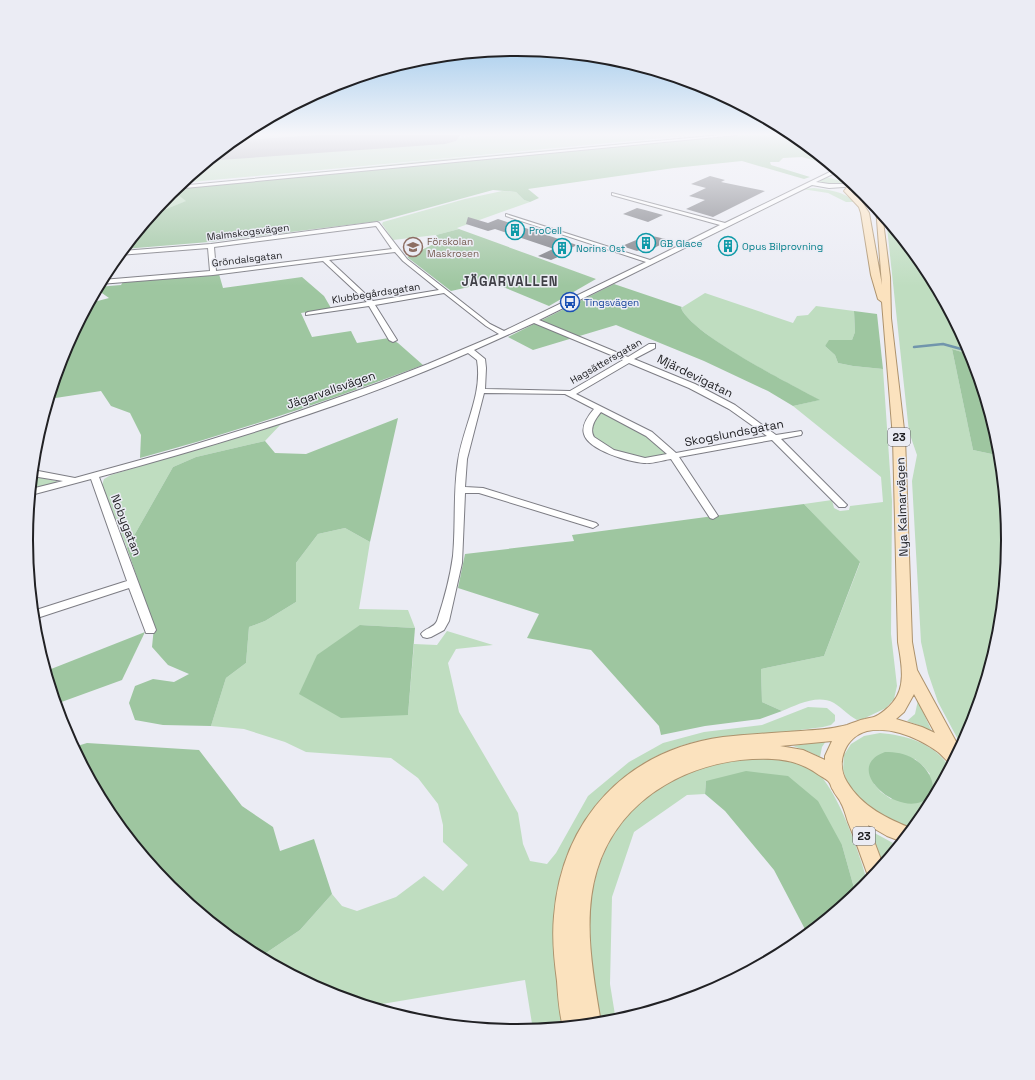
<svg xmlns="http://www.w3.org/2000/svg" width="1035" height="1080" font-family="'Space Grotesk',sans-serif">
<rect width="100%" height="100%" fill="#ebecf4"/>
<g fill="#bfddc0" fill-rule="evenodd">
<polygon points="240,135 394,135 225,147"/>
<polygon points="498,135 694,135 181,183 215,156"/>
<polygon points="717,135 726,135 176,187 178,186 432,160"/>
<polygon points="826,177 841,181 849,179 855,184 831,186 819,183 820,180"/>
<polygon points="182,188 173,191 187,201 166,209 156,209 174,189"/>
<path d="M814,188C830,190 843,191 855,202H846L828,193L802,189Z"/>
<polygon points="502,191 516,192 524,200 530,202 457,228 459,229 436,235 393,240 382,224 383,222 465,199"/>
<polygon points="886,218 926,267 935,284 931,284 935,299 944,300 972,352 972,355 952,349 973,450 1001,456 1009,540 1000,636 971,728 962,747 938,702 928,673 921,642 912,481 917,455 909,432"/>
<path d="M705,293L793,323L797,316L808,315L816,306L854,311L855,332L852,340H830L825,346L835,355L838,363L853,366L883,369L892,501L891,634L897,686L894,699L886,708L863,719L857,720C848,715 842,708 834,703C817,694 797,705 782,711L762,702L761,669L824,656L860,563L804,504L832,500L834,508L840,511L849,510L850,506L883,502L881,477L793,406L819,400C790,384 692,335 681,308Z"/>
<path d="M601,412L645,434L665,451V454C655,462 628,457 616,451C608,448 600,441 593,436C591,425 593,420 601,412Z"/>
<polygon points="282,423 265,441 196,457 173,467 127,548 102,485 104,479 111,475"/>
<polygon points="32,476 56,481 57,481 56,483 31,490"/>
<path d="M345,528L370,542L359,609L408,610L415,628L360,625L408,715L414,644L437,645L447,631L493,645L456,649L448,663L459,712L518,813L523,844L530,861L547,864L556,853L588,796L629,762L663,743L704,732L762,725L808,707L827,708L835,715V721L831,725L823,727C800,730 777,733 754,735C734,737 714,737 694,742C619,761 561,829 555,907C552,947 558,987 563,1027L533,1030L525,980L370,1006L329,994L260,957L300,930L332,894L342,906L357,911L396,897L424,876L443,891L468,865L443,842V825L438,804L418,778L391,758L306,752L285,742L244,729L211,726L226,678L246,663L249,627L265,621L296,602V563L318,534Z"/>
<polygon points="918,700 932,732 921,726 907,721 915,714"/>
<path d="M880,733C906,735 936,744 950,768L926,813L913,829L895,824L875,815L848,786L843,770L844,755L851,744L864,736ZM915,759L923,766L930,774L891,799L881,792L874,784Z"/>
<polygon points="826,741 822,747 820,757 810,752 793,746"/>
<path d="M766,758C777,759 791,759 802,764C809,767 819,773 824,780C842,803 860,855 868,884L856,895L842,845L706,781L705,794L687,795L634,832L612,897L610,984L616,1021L599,1023C594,988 587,951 588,915C589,904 592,891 595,880C612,815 655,780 717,763C733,759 750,759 766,758Z"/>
<polygon points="869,830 893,843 888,851 884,865"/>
</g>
<g fill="#9ec6a0">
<polygon points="742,135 795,135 833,166 830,168 820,165 823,163 802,157 783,158 779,162 770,162 771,165 810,177 804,179 742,161 674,168 528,189 539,198 530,202 524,200 516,192 493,190 380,221 209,242 124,249 156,209 166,209 186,201 173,191 182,188 465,160"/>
<polygon points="459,229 596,279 549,306 491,282 451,291 407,257 440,241 436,235"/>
<path d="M219,274L223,288L302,277L324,296L331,308L301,313L312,337L351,331L357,343L389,338L398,343L423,365C330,400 236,432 140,458L141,435L130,413L111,406L101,391L49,399L64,352L90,303L109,298L99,291L98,287L121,285L123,282Z"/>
<path d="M614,284L682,307L681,308C692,335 791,384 820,400L793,406L768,391L704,361L616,325L533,350L508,337Z"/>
<polygon points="854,311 877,314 883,369 853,366 838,363 835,355 825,346 829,340 852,340 855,332"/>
<polygon points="952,349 972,355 1000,444 1001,456 973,450"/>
<polygon points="398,418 370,542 345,528 318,534 296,563 296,602 265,621 249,627 246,663 226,678 211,726 163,725 135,720 129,703 135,686 153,679 174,682 189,674 168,665 152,647 154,627 127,548 173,467 196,457 265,441 275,453 306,454"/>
<polygon points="804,504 860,562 824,656 761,669 762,702 782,711 760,719 705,726 661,735 659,726 591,650 527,638 539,614 458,588 465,554 574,541 572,535"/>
<polygon points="360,625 415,628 408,715 341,718 299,694 317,655"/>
<polygon points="145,632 122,680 56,704 46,671"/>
<polygon points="87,743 199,750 242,806 273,827 280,851 314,839 332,894 300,930 260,957 244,949 170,887 109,813 74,747"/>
<path d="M885,752C895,752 905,753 914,759C929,767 944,794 921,802C892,813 843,767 885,752Z"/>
<polygon points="746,771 788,776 818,801 842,845 856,895 808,935 774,870 725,811 705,794 706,781"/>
</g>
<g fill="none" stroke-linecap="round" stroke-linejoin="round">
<polyline stroke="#7195ac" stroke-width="2.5" points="914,347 943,344 972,352"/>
<polygon fill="#96969c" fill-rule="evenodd" points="316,135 460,135 456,141 445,144 220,160 212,158 233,141"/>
</g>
<g fill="#7c7d84">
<polygon points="710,176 725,180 721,182 765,191 713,217 686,209 705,200 689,196 706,188 691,184"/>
<polygon points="637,208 645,210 663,215 648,222 623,214"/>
<polygon points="468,217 488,223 498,219 577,245 563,252 495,229 488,231 466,224"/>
<polygon points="648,235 670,240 650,250 645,248 637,251 622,246"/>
<polygon points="553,249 565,254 551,260 538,256"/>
</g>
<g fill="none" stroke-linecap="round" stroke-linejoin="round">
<defs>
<g id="minor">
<polygon points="721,135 737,135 174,189 178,186"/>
<path d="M836,169L839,171L816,182L829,184H854L858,186L829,188L812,185L539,320L628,357L649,344H655V348L634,359L695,384L735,405L776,435L801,431L802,433L801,435L781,439L847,505L845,507H839L772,440L679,457L718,516L713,519L710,518L671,459C663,460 652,464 644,463C629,462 588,450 584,434C581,425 589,415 594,409L565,394L484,393L467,459L465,487L483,488L596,523L598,525L593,528L479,493H465L462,563L449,621L444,630L431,637L427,638L423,637L421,634C425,628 434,628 437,621C444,600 450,578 453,556C456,524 453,492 458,461C463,427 483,395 477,360L468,353C350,405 224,443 99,477L156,630L154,633H146L129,588L34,619L33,611L127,581L91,479L31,495V489L63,481L32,476L33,470L75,478L180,449L280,418L379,383L428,364L499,334L486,326L444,293L375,305L397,340L393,342L389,340L369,306L306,315V313L308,312L367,302L323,261L213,275L100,284L102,280L210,271L208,248L119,255L122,251L211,244L377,222L379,223L407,259L490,324L504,331L646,262L506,216V214L650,260L720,225L612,195V193L725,223ZM376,226L392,249L216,271L214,247ZM395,252L403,261L439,290L373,301L329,260ZM534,323L623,360L570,391L485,389L486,368L485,359L474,350ZM629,363L689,388L729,409L767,436L676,453L652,432L576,394ZM601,412L646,436L667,454L645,458L614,450L594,437C589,429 595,419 601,412Z"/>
</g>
<path id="major" d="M855,184L859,187L851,191L854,195L865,200L862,202L869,213L882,285L876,207L882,213L890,277L891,318L905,438L912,642L917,670L960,749L952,764C947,762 943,756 938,752C927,744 914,737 900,733C890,730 877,729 867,731C845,737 835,763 847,782C862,807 888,819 913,829L903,842L887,836L868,825L883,865L871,880L867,873C861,856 855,839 848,822C846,816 844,808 841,803C839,798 835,795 833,790C831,788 831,784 829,782C827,779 822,777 819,775C804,764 790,760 772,759C696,756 620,795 597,870C582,919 593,974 601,1023L563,1027C559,1012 558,996 557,981C554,959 552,937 554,916C562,818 627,750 723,737C749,734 775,733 801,731C816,730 832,729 847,725C853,723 859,720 865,719C868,718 871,718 874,717C880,715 889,707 893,702C907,686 901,661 898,642L893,438L882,302L878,299L871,275L861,213L859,207L844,191L847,187ZM914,694L935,733L922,727L896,719L904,712ZM832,741L825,756V760L803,750L780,746Z"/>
</defs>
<use href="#minor" stroke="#7d7d84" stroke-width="2"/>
<use href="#major" stroke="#ad926c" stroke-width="2"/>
<use href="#minor" fill="#fff" fill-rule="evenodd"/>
<use href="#major" fill="#fbe2be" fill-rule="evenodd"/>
</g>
<linearGradient id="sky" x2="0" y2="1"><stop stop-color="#86bce7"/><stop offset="0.47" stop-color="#f6f6fa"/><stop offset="1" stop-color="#f6f6fa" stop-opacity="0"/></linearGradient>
<rect width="1035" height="286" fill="url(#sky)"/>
<defs>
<symbol id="building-ring" viewBox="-11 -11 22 22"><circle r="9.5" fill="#ebecf4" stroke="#0f9aa8" stroke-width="1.5"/><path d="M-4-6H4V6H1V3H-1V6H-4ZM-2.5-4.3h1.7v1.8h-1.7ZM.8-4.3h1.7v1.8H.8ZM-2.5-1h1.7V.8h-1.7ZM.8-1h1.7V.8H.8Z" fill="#0f9aa8"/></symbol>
<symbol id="school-ring" viewBox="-11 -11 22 22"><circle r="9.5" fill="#ebecf4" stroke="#8d6e63" stroke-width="1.5"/><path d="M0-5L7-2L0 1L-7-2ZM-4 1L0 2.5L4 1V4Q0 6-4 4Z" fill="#8d6e63"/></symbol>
<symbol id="bus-ring" viewBox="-11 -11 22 22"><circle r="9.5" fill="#ebecf4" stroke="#1a4fb4" stroke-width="1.5"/><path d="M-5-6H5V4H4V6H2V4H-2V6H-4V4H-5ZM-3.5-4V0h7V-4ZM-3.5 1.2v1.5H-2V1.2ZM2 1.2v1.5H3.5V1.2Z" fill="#1a4fb4"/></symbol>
</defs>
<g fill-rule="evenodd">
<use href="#building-ring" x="504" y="219" width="22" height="22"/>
<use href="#building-ring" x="635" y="232" width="22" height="22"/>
<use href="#building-ring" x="717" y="235" width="22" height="22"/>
<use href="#school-ring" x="402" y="236" width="22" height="22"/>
<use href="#building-ring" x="551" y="237" width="22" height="22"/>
<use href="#bus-ring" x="559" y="291" width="22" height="22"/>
</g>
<g text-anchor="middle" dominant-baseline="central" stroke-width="3" stroke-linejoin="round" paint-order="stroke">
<g font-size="10" fill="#0d838f" stroke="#ebecf4" text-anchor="start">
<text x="529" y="230">ProCell</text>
<text x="660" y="243">GB Glace</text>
<text x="742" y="246">Opus Bilprovning</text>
<text x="576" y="248">Norins Ost</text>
</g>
<g font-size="10" fill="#212124" stroke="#ebecf4">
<text transform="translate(248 232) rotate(-7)">Malmskogsvägen</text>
<text transform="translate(247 259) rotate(-7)">Gröndalsgatan</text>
<text transform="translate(376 293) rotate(-9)">Klubbegårdsgatan</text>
<text transform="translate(606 361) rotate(-30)">Hagsättersgatan</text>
</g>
<g font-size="10" fill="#785e54" stroke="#ebecf4" text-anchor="start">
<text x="427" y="241">Förskolan<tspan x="427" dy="12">Maskrosen</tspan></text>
</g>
<g font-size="10" fill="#164399" stroke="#ebecf4" text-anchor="start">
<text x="584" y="302">Tingsvägen</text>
</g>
<g fill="#ebecf4" stroke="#5e5e62" stroke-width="1">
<rect x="888" y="428" width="22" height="18" rx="3"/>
<rect x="853" y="827" width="22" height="18" rx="3"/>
</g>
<g font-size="11" font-weight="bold" fill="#212124">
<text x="899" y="437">23</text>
<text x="864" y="836">23</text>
</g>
<g font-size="12" fill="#212124" stroke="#ebecf4">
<text transform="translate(695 376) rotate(26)">Mjärdevigatan</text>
<text transform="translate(331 390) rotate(-19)">Jägarvallsvägen</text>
<text transform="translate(734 433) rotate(-11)">Skogslundsgatan</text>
<text transform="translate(902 507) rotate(-92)">Nya Kalmarvägen</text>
<text transform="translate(126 525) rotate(69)">Nobygatan</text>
</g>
<g font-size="13" font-weight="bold" letter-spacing="1" fill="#3f3f46" stroke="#ebecf4">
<text x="510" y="281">JÄGARVALLEN</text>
</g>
</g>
<path d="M0 0H1035V1080H0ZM33 540a484 484 0 1 1 968 0a484 484 0 1 1-968 0Z" fill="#ebecf4" fill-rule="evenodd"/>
<path fill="none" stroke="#212124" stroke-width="2" d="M33 540a484 484 0 1 1 968 0a484 484 0 1 1-968 0Z"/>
</svg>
